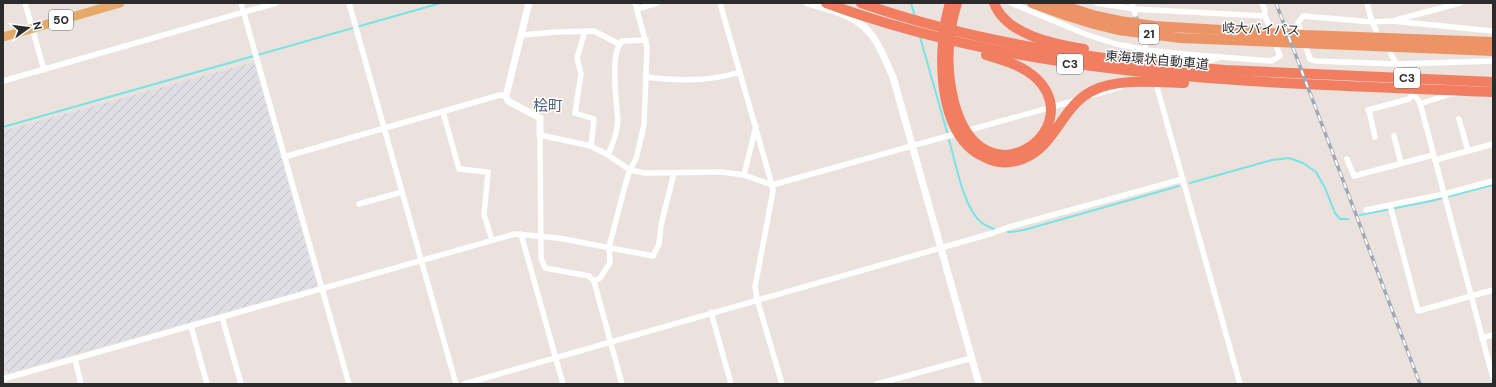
<svg xmlns="http://www.w3.org/2000/svg" width="1496" height="387" font-family="'DM Sans','Noto Sans JP',sans-serif">
<defs>
<pattern id="industrial-furrows" width="10" height="10" patternUnits="userSpaceOnUse"><rect width="10" height="10" fill="#dedee4"/><path d="M-1 1l2-2M0 10L10 0M9 11l2-2" fill="none" stroke="#bfbfc4"/></pattern>
</defs>
<rect width="100%" height="100%" fill="#ebe2de"/>
<polygon fill="url(#industrial-furrows)" points="254,62 317,284 315,287 9,373 3,369 3,131"/>
<g fill="none" stroke-linecap="round" stroke-linejoin="round">
<g stroke="#79e3e5" stroke-width="2">
<polyline points="911,3 915,17"/>
<polyline points="920,37 947,132"/>
<polyline points="3,127 441,3"/>
<path d="M949,140C956,163 963,208 982,223C986,226 990,227 994,229"/>
<polyline points="1190,183 1272,160 1289,158 1303,163 1316,172 1325,188 1335,213 1340,219 1348,219"/>
<polyline points="1360,215 1431,201 1493,185"/>
<polyline points="1008,232 1011,232 1024,230 1179,186"/>
</g>
<polyline stroke="#c5bdba" stroke-width="5.5" stroke-dasharray="5.5 3" stroke-linecap="butt" points="1135,14 1144,44"/>
<g stroke="#fff" stroke-width="5.5">
<polyline points="25,3 44,70"/>
<polyline points="241,3 349,384"/>
<polyline points="349,3 456,384"/>
<polyline points="720,3 772,185 773,191 755,287 757,299 782,384"/>
<polyline points="1011,3 1085,34 1116,44 1146,50 1194,55 1246,59 1271,61 1280,56 1266,18 1264,16 1134,9 1097,3"/>
<polyline points="1132,3 1135,14"/>
<polyline points="1262,3 1265,11 1264,16"/>
<polyline points="1367,3 1372,22 1376,30"/>
<polyline points="637,9 657,3"/>
<polyline points="1396,20 1460,3"/>
<polyline points="585,31 577,58 581,74 575,113 594,119 591,146"/>
<polyline points="1493,31 1392,21 1372,22 1303,16 1298,23 1310,59 1315,61 1397,64 1493,61"/>
<polyline points="522,35 557,32 594,31 619,44"/>
<polyline points="1144,44 1150,64"/>
<polyline points="1391,54 1404,78"/>
<polyline points="1197,65 1218,58"/>
<path d="M646,77C677,81 710,82 740,72"/>
<polyline points="1155,80 1240,384"/>
<polyline points="3,81 276,3"/>
<polyline points="1409,87 1420,103 1493,378"/>
<polyline points="1093,95 1121,87"/>
<polyline points="1420,104 1450,94 1454,94"/>
<polyline points="1368,110 1409,99 1413,94"/>
<polyline points="1369,110 1375,137"/>
<polyline points="443,112 459,169 488,172 484,215 492,240"/>
<polyline points="1459,119 1468,151"/>
<polyline points="1394,136 1401,163"/>
<path d="M608,155C614,141 620,126 617,111C616,94 610,53 622,41L646,40"/>
<polyline points="284,157 500,95 506,96"/>
<polyline points="1347,159 1354,176 1433,155"/>
<polyline points="1435,160 1493,144"/>
<polyline points="744,175 756,126"/>
<polyline points="359,204 402,192"/>
<polyline points="1390,205 1418,311 1493,290"/>
<polyline points="1366,210 1444,194 1493,181"/>
<polyline points="521,234 563,384"/>
<polyline points="594,281 600,278 610,263 609,247 626,182 630,170 636,159 644,125 647,47 635,3"/>
<polyline points="711,312 731,384"/>
<polyline points="222,317 241,384"/>
<polyline points="191,326 207,384"/>
<polyline points="1482,338 1493,335"/>
<polyline points="75,359 81,384"/>
<polyline points="3,379 515,234 558,238 653,256 659,244 661,225 674,173"/>
<polyline points="464,384 993,233 1009,227 1183,179"/>
<polyline points="622,384 594,281 589,276 545,268 541,258 540,135 591,146 608,155 630,170 645,173 722,172 744,175 772,185 1077,100"/>
<polyline points="877,384 972,358"/>
</g>
<g stroke="#fff" stroke-width="7">
<polyline points="529,3 506,96 508,101 540,118 540,135"/>
<path d="M807,3C824,8 844,12 859,23C877,35 884,58 893,77L979,384"/>
</g>
<polyline stroke="#e6aa68" stroke-width="9" points="3,37 120,3"/>
<g stroke="#ec9465" stroke-width="10">
<polyline points="1032,3 1068,16 1094,24 1118,30 1180,38 1493,51"/>
<polyline points="1055,3 1096,16 1120,21 1154,26 1305,35 1493,42"/>
</g>
<g stroke="#f27e62" stroke-width="10">
<path d="M826,3C1041,82 1267,82 1493,92"/>
<path d="M861,3C978,44 1102,61 1225,70L1493,82"/>
<path d="M950,3C937,45 935,136 984,157C993,162 1005,164 1016,161C1054,153 1059,108 1092,91C1117,78 1156,82 1184,83"/>
<path d="M957,3C947,35 946,70 954,102C982,208 1090,130 1036,78C1022,65 1003,60 986,55"/>
<path d="M994,3C1006,35 1054,44 1084,49"/>
</g>
<defs>
<polyline id="rail" points="1276,3 1420,384"/>
</defs>
<use href="#rail" stroke="#a1a8b3" stroke-width="3.5"/>
<use href="#rail" stroke="#fff" stroke-width="2" stroke-dasharray="6" stroke-linecap="butt"/>
</g>
<g text-anchor="middle" dominant-baseline="central" stroke-width="3" stroke-linejoin="round" paint-order="stroke">
<g fill="#fff" stroke="#6b6b6b" stroke-width="1">
<rect x="49" y="10" width="24" height="20" rx="3"/>
<rect x="1139" y="24" width="20" height="20" rx="3"/>
<rect x="1057" y="54" width="26" height="20" rx="3"/>
<rect x="1394" y="68" width="26" height="20" rx="3"/>
</g>
<g font-size="12" font-weight="bold" fill="#2b2b2b">
<text x="61" y="20">50</text>
<text x="1149" y="34">21</text>
<text x="1070" y="64">C3</text>
<text x="1407" y="78">C3</text>
</g>
<g font-size="13" fill="#2b2b2b" stroke="#fff">
<text transform="translate(1261 29) rotate(2)">岐大バイパス</text>
<text transform="translate(1157 60) rotate(5)">東海環状自動車道</text>
</g>
<g font-size="15" fill="#4e6078" stroke="#fff">
<text x="548" y="106">桧町</text>
</g>
</g>
<rect width="1496" height="387" fill="none" stroke="#2b2b2b" stroke-width="8"/>
<g transform="translate(28 28) rotate(76)" stroke="#ffffff" stroke-width="3" paint-order="stroke">
<path d="M0-3L7 15L0 10L-7 15Z" fill="#2b2b2b"/>
<text y="-6" font-size="11" font-weight="bold" text-anchor="middle" fill="#2b2b2b">N</text>
</g>
</svg>
